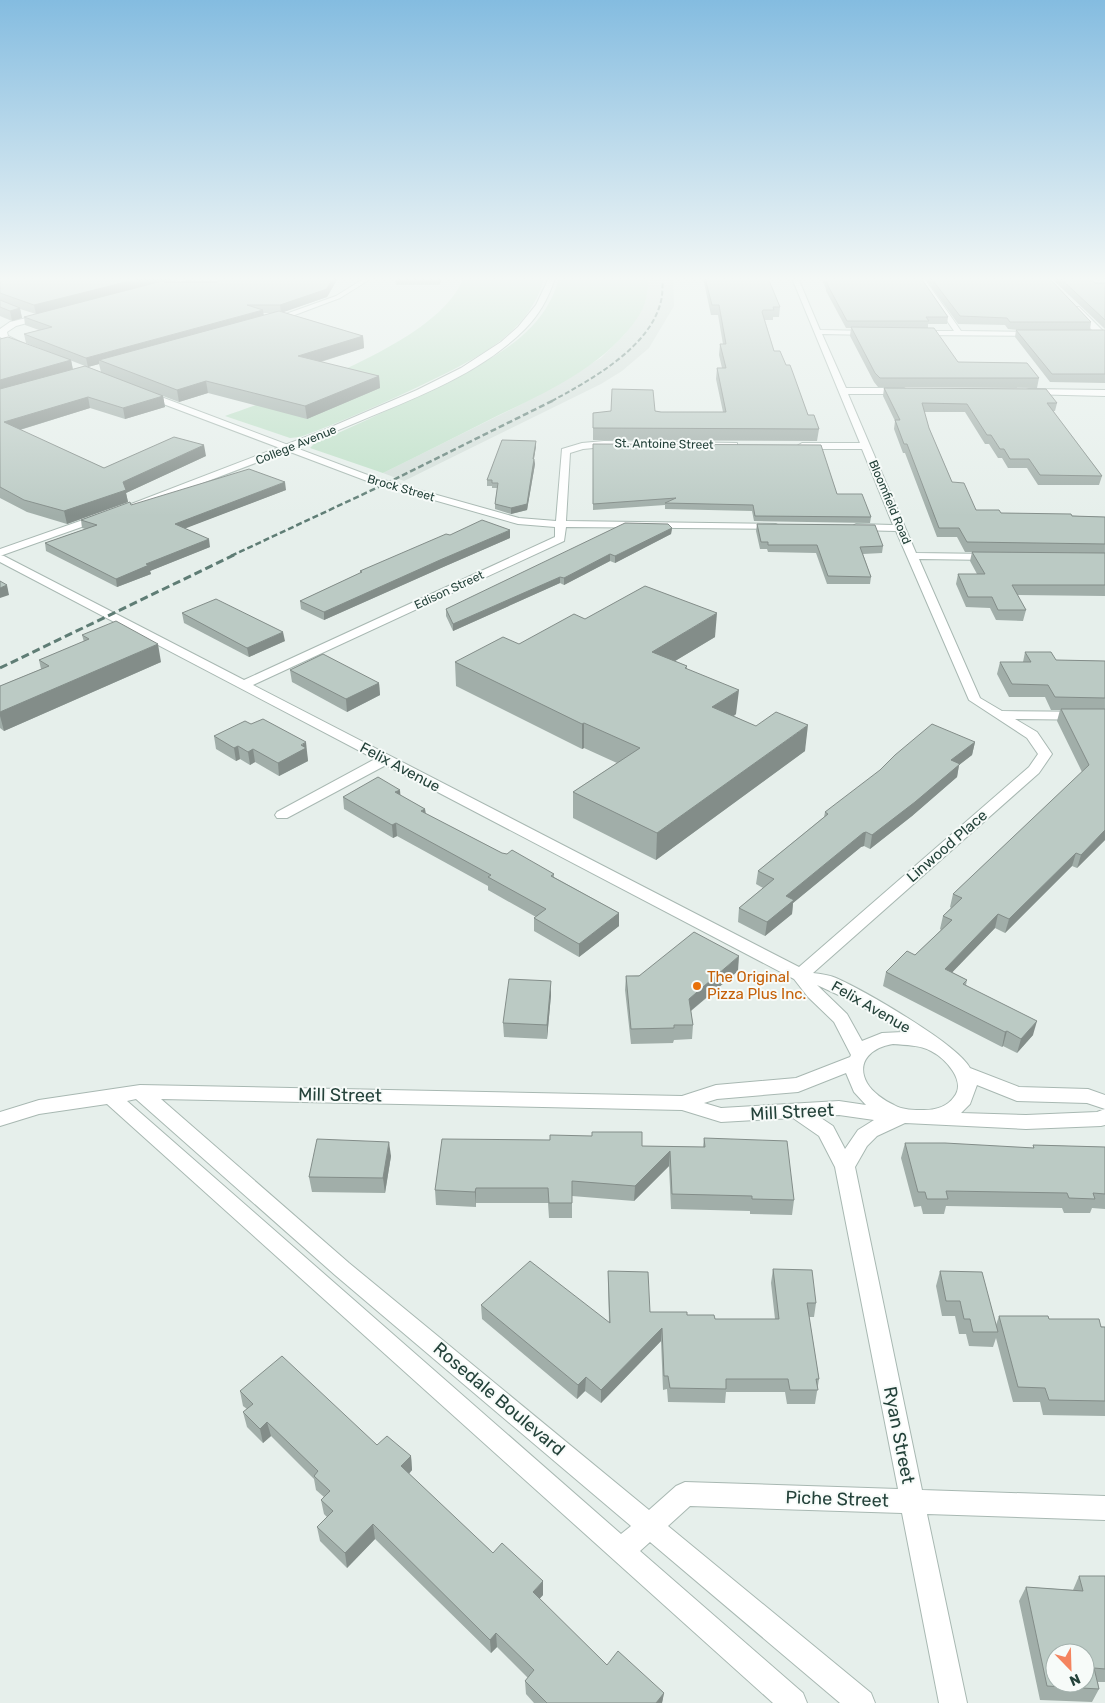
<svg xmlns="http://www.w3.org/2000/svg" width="1105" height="1703" font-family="Rubik,sans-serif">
<rect width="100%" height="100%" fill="#e6efeb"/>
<polygon fill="#d4dfda" points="649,278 673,278 674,306 649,348 622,371 601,384 404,481 383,473 522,404 601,358 625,334 647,295"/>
<g fill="#bfe0c8">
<path d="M463,278H544C541,291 534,305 526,315C502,347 461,366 426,383C384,403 343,421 300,437L290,438L225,416C285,395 442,341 463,278Z"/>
<path d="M559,278H649C648,291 646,306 638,317C604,368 542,394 489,420C454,438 419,455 383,473L310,448L314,444C352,427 390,409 428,391C479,365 543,340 559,278Z"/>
</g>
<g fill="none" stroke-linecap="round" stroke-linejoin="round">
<defs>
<g id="minor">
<polygon points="186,278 195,278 158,289 155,287"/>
<polygon points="365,278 372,278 340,298 276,322 269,320 336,296"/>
<path d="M792,278H798L820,330L871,331L875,333L871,335L822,334L846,388H904L908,391L904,394H848L916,553L991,554L996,557L991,560L919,559L980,698L1002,711L1105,712V720L1015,719L1037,732L1052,754L1039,773L813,973C821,974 829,975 836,978C863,990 958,1044 970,1068L1019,1087L1088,1089L1105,1095V1125L1101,1126L1026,1129L905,1123L877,1136L867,1146L855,1167L922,1490L1105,1496V1520L927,1514L967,1703H939L902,1513L690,1506L668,1526L871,1693L875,1703H840L650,1542L640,1551L803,1693L807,1703H773L107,1104L39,1114L0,1126V1112L39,1100L140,1085L682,1096L716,1085L796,1078L850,1057L851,1055L834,1022L808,997L794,979L386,765L287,818H277L275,815L277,812L375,759L0,562V555L4,556L244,680L555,537V527L518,524L367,481L142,396V392H148L373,477L519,518L556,521L562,449L582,443L604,441L737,443V447L734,448L604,447L583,449L570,453L566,521L776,524L781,527L780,529L566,527L564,541L253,685L799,967L1029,767L1038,754L1027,738L969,700L896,531L856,530L851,527L856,524L893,525L862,449H802L797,446L802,443H860ZM817,985L860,1005L903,1032L882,1033L862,1041L847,1014ZM893,1044C906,1045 920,1045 931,1051C945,1058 967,1081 954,1097C947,1107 935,1110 924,1110C914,1110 903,1110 894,1105C885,1101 872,1092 867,1083C855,1061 873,1047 893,1044ZM846,1073L854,1092L866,1105L839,1101L721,1108L704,1103L717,1099L798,1092ZM977,1085L1017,1101L1087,1103L1105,1109L1097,1112L1026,1115L961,1113L970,1104ZM136,1099L335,1275L631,1526L621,1534L127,1101ZM161,1099L682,1110L721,1122L793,1118L819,1136L835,1167L898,1489L685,1482L676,1486L649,1510L349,1263ZM839,1115L874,1120L858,1130L845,1149L833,1126L818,1116Z"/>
<polygon points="918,278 924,278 961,331 1036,332 1040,334 1036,336 916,335 916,331 954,331"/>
<polygon points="1073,307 1079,307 1104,332 1104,336 1098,336 1073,311"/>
<polygon points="43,314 47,316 46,318 16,326 7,332 8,336 24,344 24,348 18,348 0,337 0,329 10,322"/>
<polygon points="1029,389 1105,390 1105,396 1026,394 1026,390"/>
</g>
<g id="tertiary">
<path d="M549,278H555C549,297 539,315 525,329C480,374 417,397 360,421C286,452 210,481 135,508H127L126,506L324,430L417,390L461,368L501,342L518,327L536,305Z"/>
<polygon points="100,514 105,517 104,519 0,556 0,549"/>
</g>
</defs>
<use href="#minor" stroke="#a8b8b2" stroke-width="2"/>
<use href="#tertiary" stroke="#a8b8b2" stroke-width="2"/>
<use href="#minor" fill="#fff" fill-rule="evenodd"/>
<use href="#tertiary" fill="#fff" fill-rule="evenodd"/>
<path stroke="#5f7d75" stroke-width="2" stroke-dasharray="5 2.5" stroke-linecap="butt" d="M552,401C590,380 650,348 661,301C663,294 662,286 663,278"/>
<polyline stroke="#5f7d75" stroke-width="2.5" stroke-dasharray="6 3" stroke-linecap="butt" points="231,556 385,484 554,400"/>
<polyline stroke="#5f7d75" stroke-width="3" stroke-dasharray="8 4" stroke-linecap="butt" points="0,668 234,555"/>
</g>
<g fill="#a1aea9" fill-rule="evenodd">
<path d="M0,278H176L175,279L166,281L167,282H217L221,278H338L327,297L283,312L363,336L364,348L321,362L379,376L380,388L307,419L208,393L179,402L163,396L165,407L125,419L90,408L20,430L104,468L206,456L126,493L128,502L67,524L27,512L0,498V339L71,360L73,369L85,366L26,343L24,334L39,330L25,325L24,317L36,314L20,309L22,318L12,321L0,316ZM263,313H272L264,315ZM99,364L101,372L88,367Z"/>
<polygon points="395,278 442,278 439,285 396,285"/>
<polygon points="703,278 768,278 780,307 779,317 773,317 773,320 765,320 774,351 786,365 808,415 819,429 817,441 593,440 593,413 655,411 661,412 723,412 716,379 717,368 722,368 719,355 720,344 723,344 718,315 711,315"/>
<polygon points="821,278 921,278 948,317 947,324 928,324 928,328 958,362 1039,378 1037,388 878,387 874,382 850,336 851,328 846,328 826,291 826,289"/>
<polygon points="925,278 1049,278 1091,322 1090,330 1105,330 1105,383 1050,382 1015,337 1016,330 1018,330 1008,329 1005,325 958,324"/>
<polygon points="1051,278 1090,278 1095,283 1105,283 1105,329"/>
<polygon points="884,388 1057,403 1055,411 1053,411 1102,476 1099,485 1038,485 1027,468 1008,468 1002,458 998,458 989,444 985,444 965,412 924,412 929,428 952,482 976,510 1001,513 1105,517 1105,596 1017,595 1026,610 1023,621 996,620 990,608 966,607 956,584 958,574 977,574 970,561 972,552 965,552 957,537 937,537 905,453 903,453 894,429 895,421 883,396"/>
<polygon points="593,444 837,494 871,517 870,523 754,521 752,511 665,509 665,505 593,510"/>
<polygon points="536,446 534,459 535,464 527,510 511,514 495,509 495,504 497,488 492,488 492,486 487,486 487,480"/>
<polygon points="286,490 185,528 210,547 150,571 151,574 117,587 46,551 45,543 85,529 82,528 81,520 131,505"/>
<polygon points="757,524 883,546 882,553 863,554 871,577 870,584 827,584 816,553 768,552 767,549 760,549 756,531"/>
<polygon points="672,528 671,534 615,563 610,561 564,585 560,583 453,631 446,616 446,609"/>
<polygon points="450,535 510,538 441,568 324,620 301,609 300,601 360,573 360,571"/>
<polygon points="182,613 285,641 249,657 184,623"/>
<polygon points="585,619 715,637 675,661 687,666 687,669 736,714 734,716 805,751 656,860 573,818 573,792 617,763 584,748 582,749 456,686 455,662 519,644"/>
<polygon points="82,635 161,662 4,731 0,728 0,686 41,669 39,660 84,642"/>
<polygon points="1025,652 1056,660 1105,661 1105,840 1077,868 1072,866 1005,933 995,928 952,972 967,980 966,985 1033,1035 1017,1053 1003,1046 1002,1047 883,986 886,972 915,955 941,930 940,929 943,916 951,908 950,907 953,894 1082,772 1057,721 1060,710 1051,710 1045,697 1009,697 997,674 1000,662 1023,662"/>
<polygon points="290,670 379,683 380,695 347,712 292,682"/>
<polygon points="214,736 308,755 307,755 308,761 279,776 255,762 250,765 240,759 236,761 216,749"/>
<polygon points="975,742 972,755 959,765 957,777 912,816 870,849 864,846 861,847 793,903 792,914 765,936 738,922 739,908 763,888 756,884 758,871 824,817 825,812"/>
<polygon points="400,795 425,809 426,814 502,853 554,874 554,877 619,913 619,926 579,957 534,931 534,918 536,917 488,890 488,886 397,836 393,838 344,809 343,797"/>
<polygon points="738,971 691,1011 693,1025 692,1039 674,1040 673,1043 631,1044 625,990 626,976"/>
<polygon points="551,995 547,1039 504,1037 503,1023"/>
<polygon points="704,1138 794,1200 792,1215 750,1214 750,1211 671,1209 669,1166 634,1201 572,1196 572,1218 549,1218 548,1203 476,1203 476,1207 436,1205 435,1190 642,1146 703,1147"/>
<polygon points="905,1143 1033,1148 1033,1145 1105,1147 1105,1209 1092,1208 1090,1213 1064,1213 1062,1208 946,1206 944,1214 923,1214 921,1206 914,1207 901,1158"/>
<polygon points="391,1156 385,1193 312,1192 309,1177"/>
<polygon points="773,1269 816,1303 814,1317 809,1317 819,1379 815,1404 787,1404 785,1392 726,1392 725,1403 668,1402 667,1389 663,1390 661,1341 601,1403 585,1391 577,1399 482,1319 481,1305 609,1322 608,1285 608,1271 650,1312 687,1315 715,1319 775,1319 771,1283"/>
<polygon points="940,1271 996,1325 999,1316 1049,1319 1105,1327 1105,1416 1043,1415 1040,1402 1013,1402 996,1338 993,1347 969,1346 966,1334 959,1334 955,1316 942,1316 936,1286"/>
<polygon points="240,1391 377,1445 411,1456 412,1470 409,1474 493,1553 543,1595 539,1599 607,1665 664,1693 662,1703 534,1703 526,1694 525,1681 528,1678 497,1647 491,1653 375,1539 347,1568 320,1541 317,1527 327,1517 324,1514 321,1500 324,1497 316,1490 314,1479 271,1436 263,1443 247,1427 243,1412 247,1409 243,1406"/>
<polygon points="1079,1576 1105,1576 1105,1682 1098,1682 1099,1689 1092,1702 1040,1700 1019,1601 1026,1587 1073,1590"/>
</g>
<g fill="#838d89">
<polygon points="142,278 176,278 175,279 166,281 167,287 36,314 34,305"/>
<polygon points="333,278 338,278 327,297 281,313 280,305"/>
<polygon points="439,278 442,278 439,285"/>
<polygon points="20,308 22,318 12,321 10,311"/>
<polygon points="263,310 264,318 99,360 99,364 88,367 86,358"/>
<polygon points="363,336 364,348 300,368 298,356"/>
<polygon points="71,360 73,371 0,391 0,380"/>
<polygon points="379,376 380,388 307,419 305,406"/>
<polygon points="206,381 208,393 179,402 177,390"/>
<polygon points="163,396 165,407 125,419 123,408"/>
<polygon points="88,397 90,408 6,434 4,422"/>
<polygon points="536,441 536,446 533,464 533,459"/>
<polygon points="204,445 206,456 126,493 128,502 67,524 64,511 123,482"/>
<polygon points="534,459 535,464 527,510 511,514 511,508"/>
<polygon points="285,482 286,490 176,532 175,524"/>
<polygon points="672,528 671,534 615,563 615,556"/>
<polygon points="510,530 510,538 441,568 324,620 324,612 440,560"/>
<polygon points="209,539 210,547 150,571 151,574 117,587 116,579 146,564"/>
<polygon points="610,554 610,561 564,585 564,578"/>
<polygon points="560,577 560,583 453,631 453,624"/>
<polygon points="7,585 9,595 0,598 0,588"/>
<polygon points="717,613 715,637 650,676 652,652"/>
<polygon points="283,632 285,641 249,657 247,648"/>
<polygon points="158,644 161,662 4,731 0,716 0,712"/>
<polygon points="379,683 380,695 347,712 346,699"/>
<polygon points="739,690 736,714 710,732 712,707"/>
<polygon points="584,723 584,748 582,749 582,724"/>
<polygon points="808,725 805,751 656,860 657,833"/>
<polygon points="306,742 308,761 279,776 278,763"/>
<polygon points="975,742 972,755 959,765 957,777 912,816 870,849 872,835 951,760"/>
<polygon points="238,746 240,759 236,761 234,748"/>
<polygon points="253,749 255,762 250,765 248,752"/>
<polygon points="400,790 401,802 395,792"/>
<polygon points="425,809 426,821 421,811"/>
<polygon points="396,823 397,836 393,838 392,825"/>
<polygon points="1105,830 1105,840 1077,868 1081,855"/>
<polygon points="866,832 864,846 861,847 793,903 792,914 765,936 767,922 786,896 863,833"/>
<polygon points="1076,853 1072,866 1005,933 1009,919"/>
<polygon points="619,913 619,926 579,957 579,944"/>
<polygon points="998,914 995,928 942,983 945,969"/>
<polygon points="739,956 738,971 688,1013 689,999"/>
<polygon points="551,981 551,995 547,1039 547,1025"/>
<polygon points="1037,1021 1033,1035 1017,1053 1021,1039"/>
<polygon points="1007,1031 1003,1046 1002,1047 1005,1032"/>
<polygon points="389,1142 391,1156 385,1193 383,1178"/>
<polygon points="670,1151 669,1166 634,1201 635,1186"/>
<polygon points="476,1188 476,1207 475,1192"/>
<polygon points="662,1328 661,1341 601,1403 601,1390"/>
<polygon points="586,1377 585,1391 577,1399 578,1385"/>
<polygon points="267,1422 271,1436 263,1443 260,1429"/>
<polygon points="411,1456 412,1470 403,1480 401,1466"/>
<polygon points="373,1524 375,1539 347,1568 345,1553"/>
<polygon points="543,1581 543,1595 533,1606 533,1592"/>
<polygon points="496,1633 497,1647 491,1653 490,1640"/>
<polygon points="664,1693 662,1703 656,1703"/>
</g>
<g fill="#bbcac4" stroke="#838d89" fill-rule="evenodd">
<polygon points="0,278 142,278 34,305 0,293"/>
<polygon points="221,278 333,278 327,289 280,305 247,305 263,310 86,358 24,334 52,327 24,317 166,280 164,282 217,282"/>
<polygon points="705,278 768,278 780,307 773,307 774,310 763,310 762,312 774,351 780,351 786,365 790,365 793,373 808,415 814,415 819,429 593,428 593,413 611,411 612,389 653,390 655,411 661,412 726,412 717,368 726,368 720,344 726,344 719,305 712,305"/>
<polygon points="825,278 921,278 948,317 926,317 929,321 847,321 827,284 828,284"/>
<polygon points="931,278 1049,278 1091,322 1010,322 1007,318 960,316"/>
<polygon points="1060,278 1090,278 1095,283 1105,283 1105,320"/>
<polygon points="0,300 20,308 10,311 0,307"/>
<polygon points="279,311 363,336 298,356 379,376 305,406 206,381 177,390 99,360"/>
<polygon points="851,327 934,328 958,362 1027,363 1039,378 880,378 875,373"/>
<polygon points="1016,330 1105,330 1105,374 1052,374"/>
<polygon points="8,337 71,360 0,380 0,339"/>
<polygon points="85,366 163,396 123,408 88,397 4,422 104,468 174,437 204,445 123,482 126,490 64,511 24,500 0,487 0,389"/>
<polygon points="884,388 1046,389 1057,403 1047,403 1102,476 1040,475 1029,459 1010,459 1004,449 1000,449 991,435 987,435 967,404 922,403 929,428 952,482 964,483 976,510 999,510 1001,513 1071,514 1072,516 1105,517 1105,544 967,542 959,528 939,528 907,444 904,444 895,420 900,420"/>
<polygon points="502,440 536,441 533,459 534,459 527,504 511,508 495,504 498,483 492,483 492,480 487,480"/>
<polygon points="593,444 821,445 837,494 862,494 871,517 755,516 753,505 665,503 676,498 593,504"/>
<polygon points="249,469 285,482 175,524 209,539 146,564 149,565 116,579 45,543 97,525 81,520 130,502 131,505"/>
<polygon points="482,520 510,530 440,560 324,612 300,601 362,572 360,571 446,534 450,535"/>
<polygon points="625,523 668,524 672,528 615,556 610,554 564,578 560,577 453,624 446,609"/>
<polygon points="757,524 875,525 883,546 860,547 871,577 828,576 817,545 768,545 768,542 761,542"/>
<polygon points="972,552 1105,553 1105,585 1012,585 1026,610 998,610 992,597 968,597 958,574 985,574"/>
<polygon points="0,581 7,585 0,588"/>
<polygon points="645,586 717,613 652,652 687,666 685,668 739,690 712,707 756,726 776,712 808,725 657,833 573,792 640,748 584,723 582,724 455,662 503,637 519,644 574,614 585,619"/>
<polygon points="216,599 283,632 247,648 182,613"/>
<polygon points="116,621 158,644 0,712 0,686 49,666 39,660 89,639 82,635"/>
<polygon points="1025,652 1051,652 1056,660 1105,661 1105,698 1055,697 1048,685 1012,684 1000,662 1031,662"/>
<polygon points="323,654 379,683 346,699 290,670"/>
<polygon points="1061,709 1105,709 1105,830 1081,855 1076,853 1009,919 998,914 945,969 967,980 963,984 1037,1021 1021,1039 1007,1031 1005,1032 886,972 907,951 915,955 952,920 943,916 962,898 953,894 1089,765"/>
<polygon points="263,719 306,742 301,745 306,748 278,763 253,749 248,752 238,746 234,748 214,736 245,721 251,724"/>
<polygon points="932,724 975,742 951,760 960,764 915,802 872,835 866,832 863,833 786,896 794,900 767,922 739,908 774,879 758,871 828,814 825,812 880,770 895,755"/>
<polygon points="378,777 400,790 395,792 425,809 421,811 502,853 507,854 512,850 554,874 551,876 619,913 579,944 534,918 546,909 488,877 491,875 396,823 392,825 343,797"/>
<polygon points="694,932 739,956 689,999 693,1025 674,1025 674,1028 631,1029 626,976 639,976"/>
<polygon points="509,979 551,981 547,1025 503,1023"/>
<polygon points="592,1132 642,1132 642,1146 705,1147 704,1138 787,1141 794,1200 752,1199 752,1196 672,1194 670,1151 635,1186 572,1181 572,1203 549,1203 548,1188 476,1188 475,1192 435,1190 442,1139 550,1140 550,1135 592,1136"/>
<polygon points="317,1139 389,1142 383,1178 309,1177"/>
<polygon points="905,1143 945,1143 1034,1148 1033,1145 1105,1147 1105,1194 1093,1193 1095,1199 1069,1198 1067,1193 946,1191 948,1199 927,1199 925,1192 918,1192"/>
<polygon points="530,1261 610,1323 608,1271 648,1272 650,1312 687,1312 687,1315 714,1315 715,1319 779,1319 773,1269 812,1270 816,1303 807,1303 819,1379 816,1379 818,1390 790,1390 788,1379 726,1379 726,1389 670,1388 668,1376 664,1376 662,1328 601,1390 586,1377 578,1385 481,1305"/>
<polygon points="940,1271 982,1272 998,1332 973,1332 970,1319 964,1319 960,1301 946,1301"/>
<polygon points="999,1316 1048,1316 1049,1319 1099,1319 1101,1327 1105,1327 1105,1401 1049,1400 1045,1388 1018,1387"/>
<polygon points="282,1356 377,1445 387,1436 411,1456 401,1466 493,1553 502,1543 543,1581 533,1592 607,1665 618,1651 664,1693 656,1703 547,1703 525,1681 534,1670 496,1633 490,1640 373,1524 345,1553 317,1527 333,1511 321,1500 330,1491 314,1476 318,1471 267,1422 260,1429 243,1412 253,1404 240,1391"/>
<path d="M1079,1576H1105V1669L1094,1668L1099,1689L1047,1686L1026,1587L1083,1591ZM1055,1653H1085V1683H1055Z"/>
</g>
<linearGradient id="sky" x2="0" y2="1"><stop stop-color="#84bce0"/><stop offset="0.54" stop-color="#f4f8f6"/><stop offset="1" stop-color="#f4f8f6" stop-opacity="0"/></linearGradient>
<rect width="1105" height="516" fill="url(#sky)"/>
<circle fill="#e8710a" stroke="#f7fbf9" stroke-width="2" cx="697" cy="986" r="5"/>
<g text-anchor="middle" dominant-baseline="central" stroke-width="4" stroke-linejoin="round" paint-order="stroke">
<g font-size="12" fill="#24423a" stroke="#f7fbf9">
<text transform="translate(664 444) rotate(1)">St. Antoine Street</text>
<text transform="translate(296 445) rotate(-22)">College Avenue</text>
<text transform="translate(401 488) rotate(16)">Brock Street</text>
<text transform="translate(890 502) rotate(67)">Bloomfield Road</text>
<text transform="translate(449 590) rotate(-25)">Edison Street</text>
</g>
<g font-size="15" fill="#24423a" stroke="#f7fbf9">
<text transform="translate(400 767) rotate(28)">Felix Avenue</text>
<text transform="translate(947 846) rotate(-41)">Linwood Place</text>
<text transform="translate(871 1007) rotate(30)">Felix Avenue</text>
</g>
<g font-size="15" fill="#c56008" stroke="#f7fbf9" text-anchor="start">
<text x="707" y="977">The Original<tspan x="707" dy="17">Pizza Plus Inc.</tspan></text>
</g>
<g font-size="18" fill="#24423a" stroke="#f7fbf9">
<text transform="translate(340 1095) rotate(1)">Mill Street</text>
<text transform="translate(792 1112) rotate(-3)">Mill Street</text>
<text transform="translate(499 1399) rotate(40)">Rosedale Boulevard</text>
<text transform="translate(899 1435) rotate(79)">Ryan Street</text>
<text transform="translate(837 1499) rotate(2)">Piche Street</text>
</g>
</g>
<g transform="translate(1070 1668) rotate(157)"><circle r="24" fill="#f7fbf9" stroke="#a3b1ad"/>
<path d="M0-4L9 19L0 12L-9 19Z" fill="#f4845f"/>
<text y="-8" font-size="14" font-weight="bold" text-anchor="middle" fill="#24423a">N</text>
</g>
</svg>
